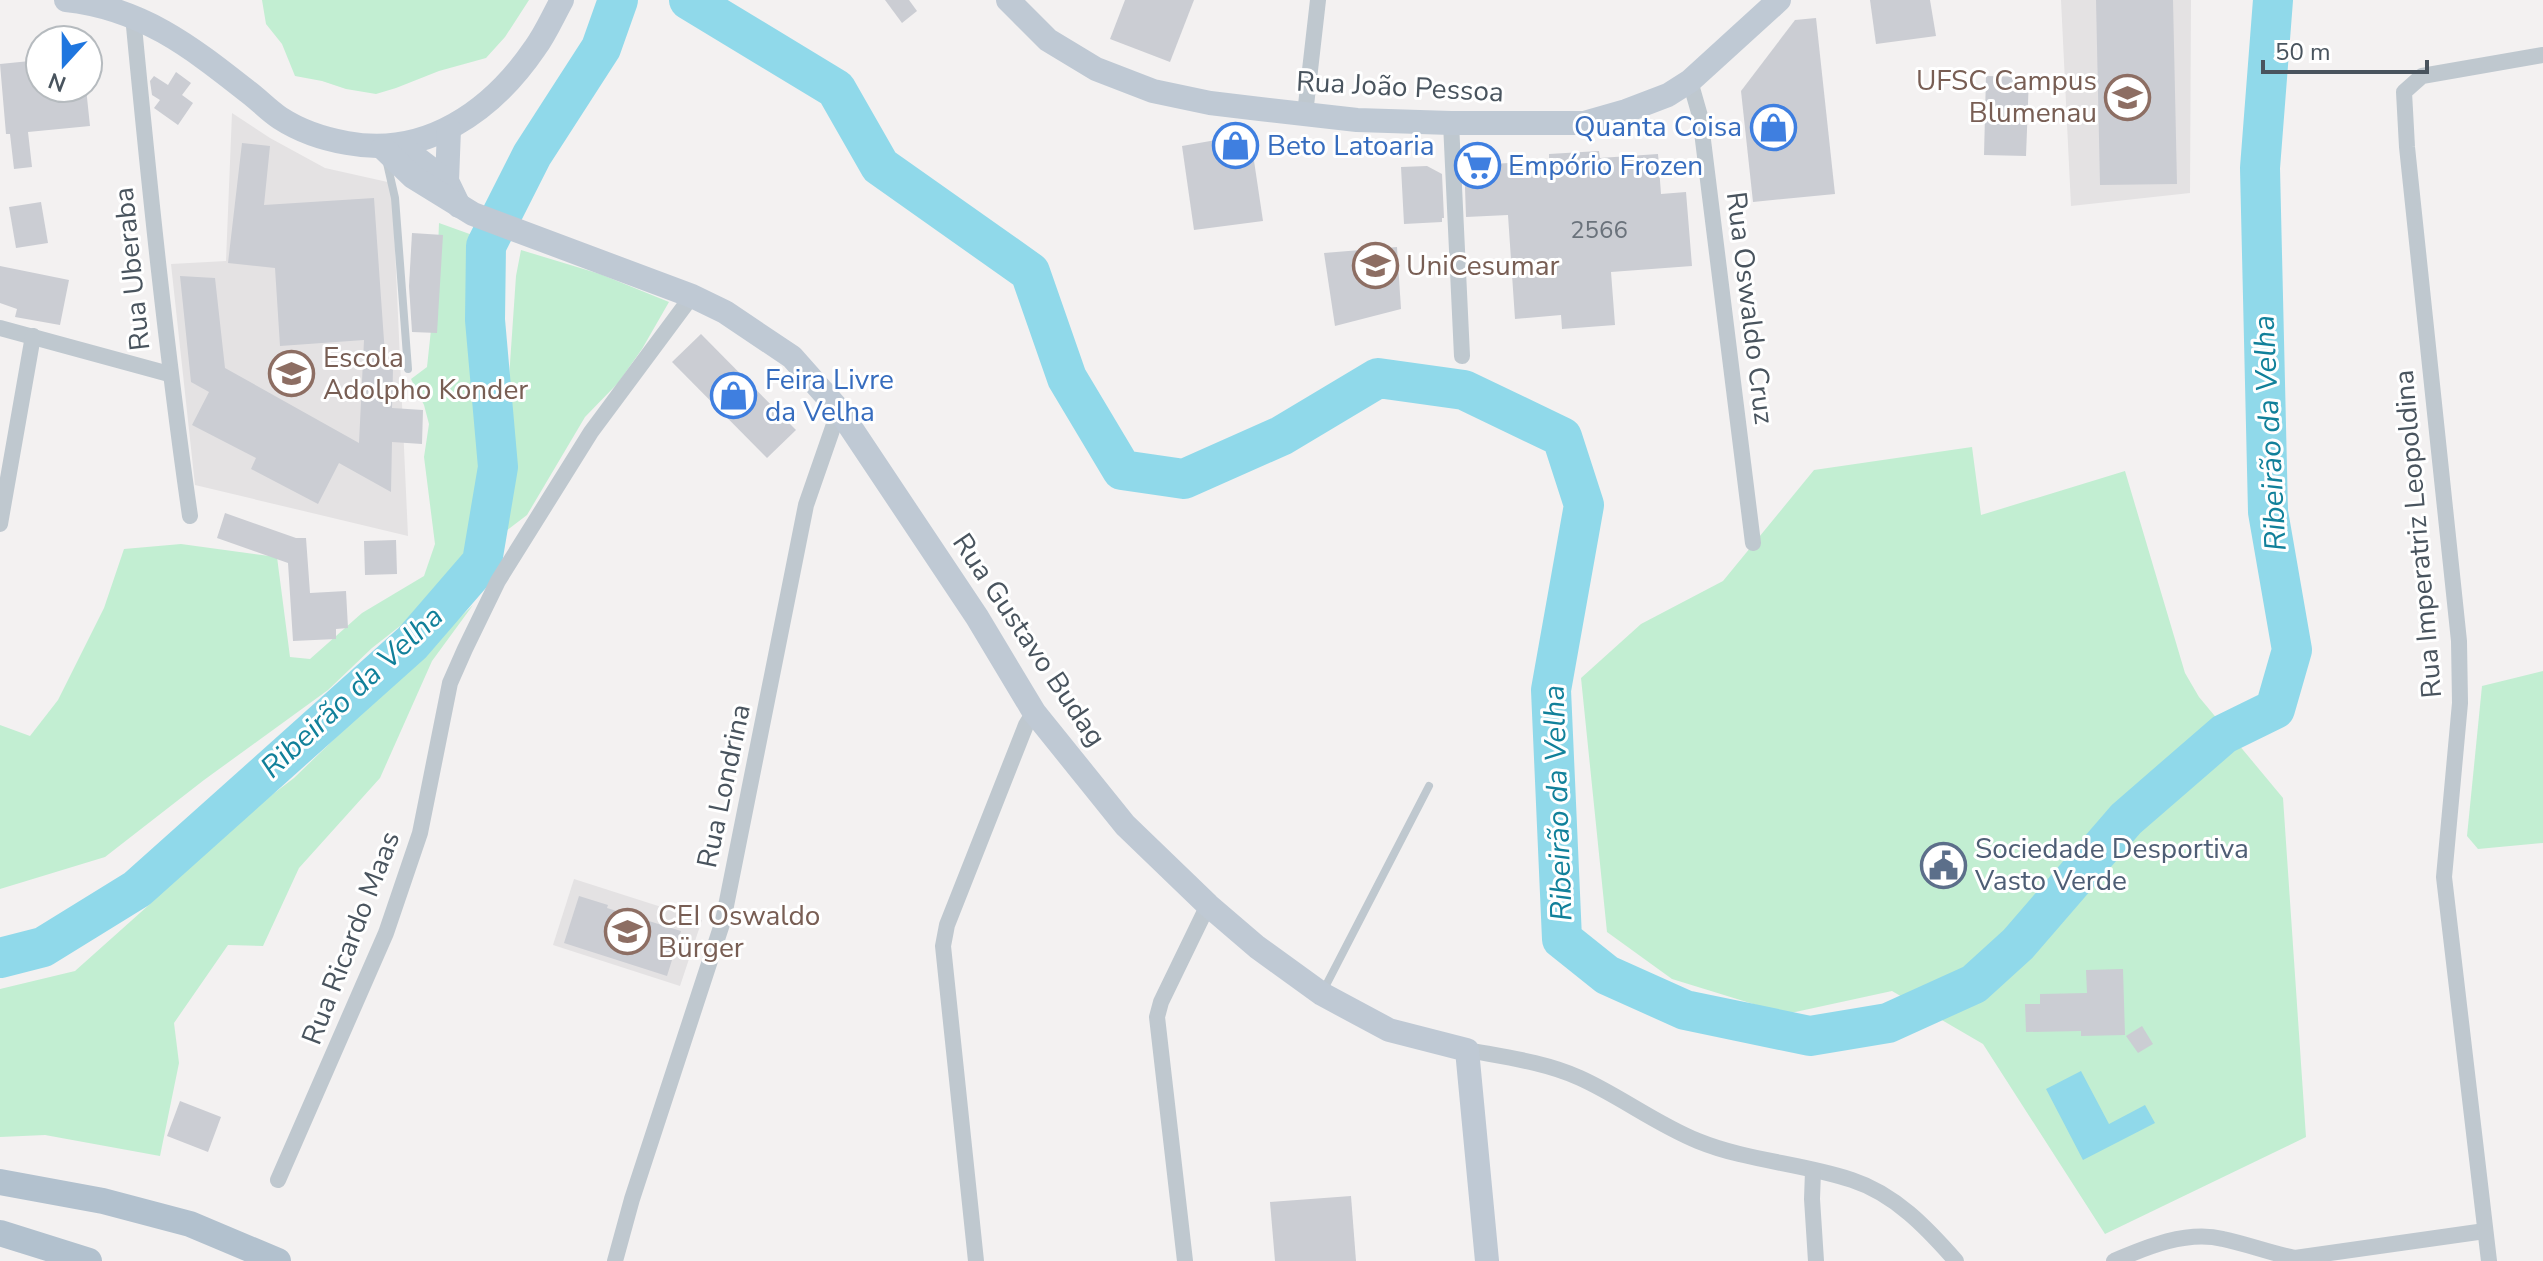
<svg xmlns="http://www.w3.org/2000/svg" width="2543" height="1261" font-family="'Nunito Sans',sans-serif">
<rect width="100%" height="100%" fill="#f3f1f1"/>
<g fill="#e4e2e3">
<polygon points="2061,0 2191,0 2190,193 2071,206"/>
<polygon points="232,113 270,138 325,168 392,183 408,536 195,485 171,264 226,261"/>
<polygon points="574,879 702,920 680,986 553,945"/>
</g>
<g fill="#c2eed2">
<polygon points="262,0 529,0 505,37 486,58 439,71 396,88 376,94 346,89 322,81 295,76 282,44 266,24"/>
<polygon points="439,223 478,237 477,352 483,447 477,553 437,597 372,648 328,690 204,780 105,857 0,889 0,725 30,736 58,700 104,608 124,549 181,544 277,557 290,657 310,659 362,613 424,576 435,544 424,457 429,424 424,405 411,379 427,367 437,274"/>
<polygon points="521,250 600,274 669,302 642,349 618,383 585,417 527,515 498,537 514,435 509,378 516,276"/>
<polygon points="1972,447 1981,515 2125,471 2185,673 2199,697 2283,798 2306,1137 2105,1234 1983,1044 1892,991 1786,1014 1672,979 1607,932 1581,678 1641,624 1723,581 1814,470"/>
<polygon points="473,605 432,661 380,778 299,868 263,946 228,945 174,1023 179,1063 160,1156 45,1135 0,1137 0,989 75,971 150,904 214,839 294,778"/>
<polygon points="2543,671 2543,843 2478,849 2467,836 2482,686"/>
</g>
<polygon fill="#90d9ea" points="2081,1071 2109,1124 2145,1105 2155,1123 2083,1160 2046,1089"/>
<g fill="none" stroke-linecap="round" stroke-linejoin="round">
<g stroke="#90d9ea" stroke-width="40">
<polyline points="689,0 836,89 880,166 1030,272 1067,378 1122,470 1184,479 1281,436 1378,378 1464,390 1562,437 1584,505 1551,690 1562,939 1607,975 1685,1010 1810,1036 1888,1023 1974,984 2018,944 2126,819 2224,734 2275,709 2292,650 2268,512 2260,168 2273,0"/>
<polyline points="0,958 43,947 137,889 412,643 482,562 498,467 485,320 486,246 532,155 601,48 618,0"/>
</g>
</g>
<g fill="#cbcdd3">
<polygon points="885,0 909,0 917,11 902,23"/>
<polygon points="1125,0 1194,0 1170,62 1110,39"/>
<polygon points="1870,0 1930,0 1936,36 1876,44"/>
<polygon points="2096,0 2173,0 2177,184 2100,185"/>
<polygon points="1816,18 1835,194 1753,202 1741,91 1795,20"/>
<polygon points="40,60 40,88 86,88 90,126 28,132 32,167 14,169 10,134 6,134 0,64"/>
<polygon points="176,72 191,83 182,95 193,103 178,125 154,108 160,100 152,95 150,81 154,76 168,85"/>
<polygon points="1986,76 2029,77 2026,156 1984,155"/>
<polygon points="1250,134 1263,221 1194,230 1182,146"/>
<polygon points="242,143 270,146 264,205 374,198 386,369 393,369 392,408 423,410 422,444 392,442 391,492 339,463 318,504 251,469 256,458 192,425 209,392 191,382 180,276 215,278 225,368 359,443 364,340 280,346 275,268 228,263"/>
<polygon points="1599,151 1600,158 1658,154 1661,194 1686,192 1692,266 1611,272 1615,325 1562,329 1561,315 1515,319 1508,215 1466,217 1464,158 1494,157 1494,164 1549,160 1549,154"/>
<polygon points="1427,166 1442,174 1444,218 1442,218 1442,222 1404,224 1401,167"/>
<polygon points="41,202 48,243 16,248 9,207"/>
<polygon points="412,233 443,235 437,333 412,332 409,286"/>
<polygon points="1397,247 1401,309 1335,326 1324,253"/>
<polygon points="0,266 69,280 60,325 15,317 17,309 0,303"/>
<polygon points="701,334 796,430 767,458 672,362"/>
<polygon points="225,513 296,538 306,538 310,593 346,591 348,628 336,629 336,639 293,641 288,563 217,538"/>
<polygon points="396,540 397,574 365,575 364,541"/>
<polygon points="579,896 608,905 607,908 681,931 667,976 564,943"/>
<polygon points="2123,969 2125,1035 2081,1036 2081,1031 2026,1032 2025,1004 2040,1004 2040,994 2087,993 2086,970"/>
<polygon points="2142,1026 2153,1044 2138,1053 2126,1036"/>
<polygon points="180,1101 221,1117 208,1152 167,1136"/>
<polygon points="1351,1196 1356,1261 1275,1261 1270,1202"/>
</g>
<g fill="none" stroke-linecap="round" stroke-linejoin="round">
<g stroke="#bfc8cf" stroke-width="8">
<polyline points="387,163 395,198 408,369"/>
<polyline points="1322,993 1429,786"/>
</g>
<g stroke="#bfc8cf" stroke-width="16">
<path d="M133,16C149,183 166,350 190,516"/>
<polyline points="1690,81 1700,116 1753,543"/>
<polyline points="1305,114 1318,0"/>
<polyline points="1451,123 1462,356"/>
<polyline points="0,328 169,374"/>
<polyline points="0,524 33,336"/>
<path d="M1467,1050C1504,1057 1545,1062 1580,1078C1620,1096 1656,1124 1698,1141C1747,1161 1801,1163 1852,1180C1895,1194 1927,1228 1956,1261"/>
<polyline points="1813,1171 1812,1199 1816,1261"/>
<polyline points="278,1180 386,933 420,833 450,683 465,649 498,581 591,432 692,296"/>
<polyline points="615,1261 632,1199 723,921 806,505 839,410"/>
<polyline points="976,1261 943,946 947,925 1026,725 1034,712"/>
<polyline points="1185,1261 1157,1017 1161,1002 1208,905"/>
<path d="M2114,1261C2147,1247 2187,1230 2223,1239C2247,1244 2270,1253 2295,1258L2485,1231"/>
<polyline points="2489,1261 2444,877 2460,703 2459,641 2407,147 2404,92 2422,76 2543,55"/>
</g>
<g stroke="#bfc9d4" stroke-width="24">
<path d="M66,0C141,8 190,46 247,91C258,99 268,110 280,118C300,131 324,139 347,143C426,158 492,111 535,48C546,33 553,16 562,0"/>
<polyline points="1008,0 1048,40 1096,69 1153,91 1210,103 1260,109 1357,120 1451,123 1584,123 1626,111 1668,95 1690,81 1779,0"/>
<polyline points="449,129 447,181 459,206"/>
<polyline points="401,146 447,181"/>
<polyline points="383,148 413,177 473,214 692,296 725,312 792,357 839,410 977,617 1034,712 1125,825 1208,905 1257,947 1322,994 1389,1030 1467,1050 1487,1261"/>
</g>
<g stroke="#b2c1ce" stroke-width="26">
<polyline points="0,1182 103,1201 190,1224 278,1261"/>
<polyline points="0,1233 89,1261"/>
</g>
</g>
<defs>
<symbol id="university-ring" viewBox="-11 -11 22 22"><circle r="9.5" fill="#fff" stroke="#8d6e63" stroke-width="1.5"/><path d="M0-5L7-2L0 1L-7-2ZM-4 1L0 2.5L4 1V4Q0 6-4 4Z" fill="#8d6e63"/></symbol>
<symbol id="shop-ring" viewBox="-11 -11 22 22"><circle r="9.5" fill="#fff" stroke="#3f7fe0" stroke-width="1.5"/><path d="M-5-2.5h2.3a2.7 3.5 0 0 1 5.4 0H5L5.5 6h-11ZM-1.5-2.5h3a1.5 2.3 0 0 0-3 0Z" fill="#3f7fe0"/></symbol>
<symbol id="supermarket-ring" viewBox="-11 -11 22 22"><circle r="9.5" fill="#fff" stroke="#3f7fe0" stroke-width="1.5"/><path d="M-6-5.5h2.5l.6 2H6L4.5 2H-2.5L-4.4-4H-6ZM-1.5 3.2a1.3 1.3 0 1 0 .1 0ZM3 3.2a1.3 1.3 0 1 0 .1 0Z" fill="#3f7fe0"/></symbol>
<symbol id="school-ring" viewBox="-11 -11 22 22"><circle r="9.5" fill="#fff" stroke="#8d6e63" stroke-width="1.5"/><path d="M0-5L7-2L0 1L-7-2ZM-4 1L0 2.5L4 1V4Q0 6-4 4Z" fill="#8d6e63"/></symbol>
<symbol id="civic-ring" viewBox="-11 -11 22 22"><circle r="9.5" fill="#fff" stroke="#5c6f8a" stroke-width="1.5"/><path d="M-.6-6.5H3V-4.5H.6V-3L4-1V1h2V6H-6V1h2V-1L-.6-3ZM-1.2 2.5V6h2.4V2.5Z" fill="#5c6f8a"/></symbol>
</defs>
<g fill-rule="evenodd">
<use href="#university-ring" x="2102" y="72" width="51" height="51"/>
<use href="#shop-ring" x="1748" y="102" width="51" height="51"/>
<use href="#shop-ring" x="1210" y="120" width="51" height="51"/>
<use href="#supermarket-ring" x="1452" y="140" width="51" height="51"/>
<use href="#university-ring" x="1350" y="240" width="51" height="51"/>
<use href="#school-ring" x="266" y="348" width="51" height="51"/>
<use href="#shop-ring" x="708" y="370" width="51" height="51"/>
<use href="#civic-ring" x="1918" y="840" width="51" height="51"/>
<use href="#school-ring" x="602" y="906" width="51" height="51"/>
</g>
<g text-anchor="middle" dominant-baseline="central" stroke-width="6" stroke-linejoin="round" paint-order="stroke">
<g font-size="24" fill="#6a727b">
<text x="1599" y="230">2566</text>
</g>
<g font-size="28" fill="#785e54" stroke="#fff" text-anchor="start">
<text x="2097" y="81" text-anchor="end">UFSC Campus<tspan x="2097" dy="32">Blumenau</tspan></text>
<text x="1406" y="266">UniCesumar</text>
<text x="323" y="358">Escola<tspan x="323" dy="32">Adolpho Konder</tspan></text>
<text x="658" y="916">CEI Oswaldo<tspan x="658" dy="32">Bürger</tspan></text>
</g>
<g font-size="28" fill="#49545e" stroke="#fff">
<text transform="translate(1400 87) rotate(3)">Rua João Pessoa</text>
<text transform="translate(132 269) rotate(-96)">Rua Uberaba</text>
<text transform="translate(1750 308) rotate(83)">Rua Oswaldo Cruz</text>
<text transform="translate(2418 534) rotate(-95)">Rua Imperatriz Leopoldina</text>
<text transform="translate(1029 640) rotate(56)">Rua Gustavo Budag</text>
<text transform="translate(724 786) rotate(-78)">Rua Londrina</text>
<text transform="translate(351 938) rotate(-69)">Rua Ricardo Maas</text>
</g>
<g font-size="28" fill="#366cbe" stroke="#fff" text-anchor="start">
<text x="1742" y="127" text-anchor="end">Quanta Coisa</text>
<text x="1267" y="146">Beto Latoaria</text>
<text x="1508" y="166">Empório Frozen</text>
<text x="765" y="380">Feira Livre<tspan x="765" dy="32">da Velha</tspan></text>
</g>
<g font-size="28" fill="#4e5e75" stroke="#fff" text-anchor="start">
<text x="1975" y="849">Sociedade Desportiva<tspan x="1975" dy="32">Vasto Verde</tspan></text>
</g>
<g font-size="30" font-style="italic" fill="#11809a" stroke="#fff">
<text transform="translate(2270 433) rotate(-93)">Ribeirão da Velha</text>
<text transform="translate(352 692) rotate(-43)">Ribeirão da Velha</text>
<text transform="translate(1558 803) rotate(-92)">Ribeirão da Velha</text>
</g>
</g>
<g transform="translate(64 64) rotate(201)"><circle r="38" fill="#ffffff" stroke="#b6bbbf" stroke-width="2"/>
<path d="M0-6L14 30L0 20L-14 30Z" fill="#1f76df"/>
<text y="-12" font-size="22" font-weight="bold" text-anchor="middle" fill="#49545e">N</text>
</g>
<path d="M2263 60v12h164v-12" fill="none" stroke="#49545e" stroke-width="4"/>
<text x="2275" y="60" font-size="24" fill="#49545e" stroke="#ffffff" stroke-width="6" paint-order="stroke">50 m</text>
</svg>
